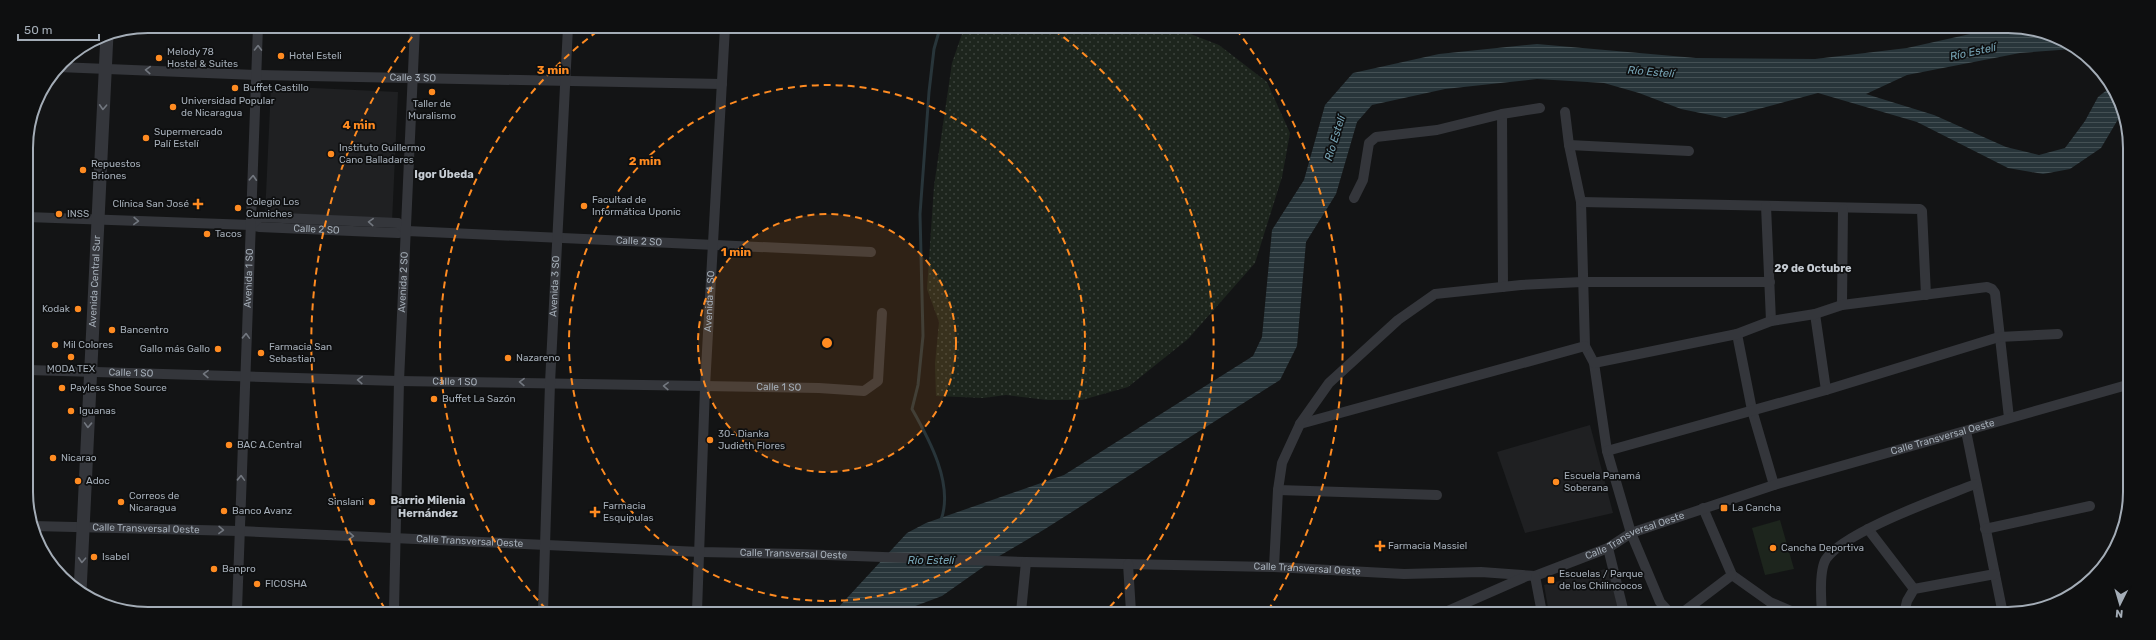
<svg xmlns="http://www.w3.org/2000/svg" width="2156" height="640" font-family="Rubik,sans-serif">
<defs>
<pattern id="grass-dots" width="8" height="8" patternUnits="userSpaceOnUse"><rect width="8" height="8" fill="#1d251d"/><path d="M2 2h.1M6 6h.1" fill="none" stroke="#3b423c" stroke-width="1.8" stroke-linecap="round"/></pattern>
<pattern id="water-rules" width="6" height="5" patternUnits="userSpaceOnUse"><rect width="6" height="5" fill="#28353a"/><path d="M0 2.5h6" fill="none" stroke="#445054"/></pattern>
</defs>
<rect width="100%" height="100%" fill="#131415"/>
<g fill="#1f2022">
<polygon points="271,86 398,92 392,222 265,216"/>
<polygon points="1590,425 1613,513 1525,533 1497,452"/>
<polygon points="1609,568 1619,613 1549,613 1544,585"/>
</g>
<polygon fill="url(#grass-dots)" points="964,28 1175,28 1219,45 1267,82 1290,133 1282,177 1255,263 1188,339 1128,387 1082,400 1047,400 1006,395 983,398 936,396 935,364 939,322 927,289 934,186 952,63"/>
<polygon fill="#1d251d" points="1780,520 1794,569 1765,575 1752,528"/>
<polygon fill="url(#water-rules)" points="1988,30 2040,30 2073,49 2020,53 1907,75 1866,94 1934,115 2006,147 2039,155 2065,148 2085,121 2098,97 2112,86 2117,94 2123,111 2101,148 2070,169 2043,174 2008,168 1917,122 1818,93 1725,118 1681,109 1639,93 1604,83 1537,79 1445,89 1372,105 1357,122 1336,194 1306,242 1297,346 1280,380 1045,529 996,558 942,596 902,611 835,611 907,533 926,523 1064,475 1253,356 1262,337 1272,230 1304,180 1325,105 1353,73 1439,54 1537,44 1696,58 1815,59 1907,48"/>
<g fill="none" stroke-linecap="round" stroke-linejoin="round">
<path stroke="#28353a" stroke-width="3" d="M940,28L934,49L929,92L920,214L923,336L918,385L912,409C929,439 954,484 941,520"/>
<g stroke="#34363b" stroke-width="10">
<path id="s1" d="M58,67L257,75L722,84"/>
<polyline points="1565,112 1569,145 1581,202 1585,346 1594,363 1607,451 1631,533 1660,602 1670,613"/>
<polyline points="1502,114 1503,287"/>
<polyline points="1569,145 1689,151"/>
<polyline points="1354,198 1363,180 1369,143 1376,137 1437,130 1502,114 1540,108"/>
<polyline points="1581,202 1920,209 1922,211 1926,295"/>
<polyline points="1766,206 1771,321"/>
<path id="s2" d="M27,217L251,225L259,227L398,233L407,231L871,252"/>
<polyline points="251,225 260,217 398,223 407,231"/>
<polyline points="1842,305 1843,209"/>
<polyline points="1815,314 1826,390"/>
<polyline points="1737,334 1752,410 1774,485"/>
<polyline points="1594,363 1737,334 1771,321 1815,314 1842,305 1987,287 1992,289 1995,293 2009,418"/>
<path id="s3" d="M28,370L399,381L819,388L864,391L878,381L882,313"/>
<polyline points="1300,424 1585,346"/>
<polyline points="1966,431 2003,614"/>
<polyline points="1607,451 1826,390 1999,337 2058,334"/>
<polyline points="1278,490 1437,495"/>
<polyline points="1703,508 1732,575 1770,602 1796,613"/>
<path id="s4" d="M33,526L239,531L700,552L798,554L1026,562L1274,567L1404,574L1481,572L1535,576L1608,548L1631,533L1774,485L2127,385"/>
<polyline points="1868,529 1914,589"/>
<polyline points="1985,529 2090,506"/>
<polyline points="1608,548 1624,613"/>
<polyline points="1128,564 1131,612"/>
<polyline points="1274,567 1278,490 1282,463 1300,424 1329,383 1398,320 1435,294 1521,285 1582,282 1770,282"/>
<polyline points="1535,576 1542,613"/>
<path id="s5" d="M237,610L258,26"/>
<path id="s6" d="M394,610L399,381L415,27"/>
<path id="s7" d="M543,611L550,383L568,27"/>
<path id="s8" d="M697,611L705,387L725,27"/>
<polyline points="1021,612 1026,562"/>
<polyline points="1443,613 1527,576"/>
<polyline points="1682,613 1732,575"/>
<path d="M1822,613C1821,600 1819,570 1826,559C1845,531 1941,498 1975,484"/>
<polyline points="1904,614 1907,601 1914,589 1995,574"/>
</g>
<path stroke="#34363b" stroke-width="13" id="s9" d="M80,592L107,34"/>
</g>
<defs><path id="oneway-chevron" d="M-2-3.5L2.5 0L-2 3.5" fill="none" stroke-width="1.6" stroke-linecap="round" stroke-linejoin="round"/></defs>
<g stroke="#72777f">
<use href="#oneway-chevron" transform="translate(258 48) rotate(-89)"/>
<use href="#oneway-chevron" transform="translate(148 70) rotate(-177)"/>
<use href="#oneway-chevron" transform="translate(103 107) rotate(93)"/>
<use href="#oneway-chevron" transform="translate(253 178) rotate(-87)"/>
<use href="#oneway-chevron" transform="translate(136 221) rotate(2)"/>
<use href="#oneway-chevron" transform="translate(371 222) rotate(-177)"/>
<use href="#oneway-chevron" transform="translate(246 336) rotate(-88)"/>
<use href="#oneway-chevron" transform="translate(206 374) rotate(-179)"/>
<use href="#oneway-chevron" transform="translate(360 380) rotate(-178)"/>
<use href="#oneway-chevron" transform="translate(522 382) rotate(-179)"/>
<use href="#oneway-chevron" transform="translate(666 386) rotate(-178)"/>
<use href="#oneway-chevron" transform="translate(88 425) rotate(92)"/>
<use href="#oneway-chevron" transform="translate(241 478) rotate(-88)"/>
<use href="#oneway-chevron" transform="translate(221 530) rotate(1)"/>
<use href="#oneway-chevron" transform="translate(351 536) rotate(3)"/>
<use href="#oneway-chevron" transform="translate(82 560) rotate(93)"/>
</g>
<circle cx="827" cy="343" r="129" fill="#ff8b21" fill-opacity=".12"/>
<g fill="none" stroke="#ff8b21" stroke-width="2" stroke-dasharray="7 5">
<circle cx="827" cy="343" r="129"/>
<circle cx="827" cy="343" r="258"/>
<path d="M546 609A387 387 0 0 1 602 28M1054 30A387 387 0 0 1 1105 612"/>
<path d="M385 609A516 516 0 0 1 418 29M1236 29A516 516 0 0 1 1269 609"/>
</g>
<g fill="#ff8b21" stroke="#0e0f10" stroke-width="1.5">
<circle cx="281" cy="56" r="4"/>
<circle cx="159" cy="58" r="4"/>
<circle cx="235" cy="88" r="4"/>
<circle cx="432" cy="92" r="4"/>
<circle cx="173" cy="107" r="4"/>
<circle cx="146" cy="138" r="4"/>
<circle cx="331" cy="154" r="4"/>
<circle cx="83" cy="170" r="4"/>
<path d="M196 198h4v4h4v4h-4v4h-4v-4h-4v-4h4z"/>
<circle cx="584" cy="206" r="4"/>
<circle cx="238" cy="208" r="4"/>
<circle cx="59" cy="214" r="4"/>
<circle cx="207" cy="234" r="4"/>
<circle cx="78" cy="309" r="4"/>
<circle cx="112" cy="330" r="4"/>
<circle cx="55" cy="345" r="4"/>
<circle cx="218" cy="349" r="4"/>
<circle cx="261" cy="353" r="4"/>
<circle cx="71" cy="357" r="4"/>
<circle cx="508" cy="358" r="4"/>
<circle cx="62" cy="388" r="4"/>
<circle cx="434" cy="399" r="4"/>
<circle cx="71" cy="411" r="4"/>
<circle cx="710" cy="440" r="4"/>
<circle cx="229" cy="445" r="4"/>
<circle cx="53" cy="458" r="4"/>
<circle cx="78" cy="481" r="4"/>
<circle cx="1556" cy="482" r="4"/>
<circle cx="121" cy="502" r="4"/>
<circle cx="372" cy="502" r="4"/>
<rect x="1720" y="504" width="8" height="8" rx="2"/>
<circle cx="224" cy="511" r="4"/>
<path d="M593 506h4v4h4v4h-4v4h-4v-4h-4v-4h4z"/>
<path d="M1378 540h4v4h4v4h-4v4h-4v-4h-4v-4h4z"/>
<circle cx="1773" cy="548" r="4"/>
<circle cx="94" cy="557" r="4"/>
<circle cx="214" cy="569" r="4"/>
<rect x="1547" y="576" width="8" height="8" rx="2"/>
<circle cx="257" cy="584" r="4"/>
</g>
<g text-anchor="middle" dominant-baseline="central" stroke-width="3.5" stroke-linejoin="round" paint-order="stroke">
<g font-size="10" fill="#a4adb7" stroke="#0e0f10" text-anchor="start">
<text x="167" y="52">Melody 78<tspan x="167" dy="12">Hostel &amp; Suites</tspan></text>
<text x="289" y="56">Hotel Esteli</text>
<text x="243" y="88">Buffet Castillo</text>
<text x="181" y="101">Universidad Popular<tspan x="181" dy="12">de Nicaragua</tspan></text>
<text x="432" y="104" text-anchor="middle">Taller de<tspan x="432" dy="12">Muralismo</tspan></text>
<text x="154" y="132">Supermercado<tspan x="154" dy="12">Palí Estelí</tspan></text>
<text x="339" y="148">Instituto Guillermo<tspan x="339" dy="12">Cano Balladares</tspan></text>
<text x="91" y="164">Repuestos<tspan x="91" dy="12">Briones</tspan></text>
<text x="592" y="200">Facultad de<tspan x="592" dy="12">Informática Uponic</tspan></text>
<text x="246" y="202">Colegio Los<tspan x="246" dy="12">Cumiches</tspan></text>
<text x="189" y="204" text-anchor="end">Clínica San José</text>
<text x="67" y="214">INSS</text>
<text x="215" y="234">Tacos</text>
<text x="70" y="309" text-anchor="end">Kodak</text>
<text x="120" y="330">Bancentro</text>
<text x="63" y="345">Mil Colores</text>
<text x="269" y="347">Farmacia San<tspan x="269" dy="12">Sebastian</tspan></text>
<text x="210" y="349" text-anchor="end">Gallo más Gallo</text>
<text x="516" y="358">Nazareno</text>
<text x="71" y="369" text-anchor="middle">MODA TEX</text>
<text x="70" y="388">Payless Shoe Source</text>
<text x="442" y="399">Buffet La Sazón</text>
<text x="79" y="411">Iguanas</text>
<text x="718" y="434">30- Dianka<tspan x="718" dy="12">Judieth Flores</tspan></text>
<text x="237" y="445">BAC A.Central</text>
<text x="61" y="458">Nicarao</text>
<text x="1564" y="476">Escuela Panamá<tspan x="1564" dy="12">Soberana</tspan></text>
<text x="86" y="481">Adoc</text>
<text x="129" y="496">Correos de<tspan x="129" dy="12">Nicaragua</tspan></text>
<text x="364" y="502" text-anchor="end">Sinslani</text>
<text x="603" y="506">Farmacia<tspan x="603" dy="12">Esquipulas</tspan></text>
<text x="1732" y="508">La Cancha</text>
<text x="232" y="511">Banco Avanz</text>
<text x="1388" y="546">Farmacia Massiel</text>
<text x="1781" y="548">Cancha Deportiva</text>
<text x="102" y="557">Isabel</text>
<text x="222" y="569">Banpro</text>
<text x="1559" y="574">Escuelas / Parque<tspan x="1559" dy="12">de los Chilincocos</tspan></text>
<text x="265" y="584">FICOSHA</text>
</g>
<g font-size="10" fill="#a4adb7" stroke="#0e0f10">
<text stroke="none"><textPath href="#s1" startOffset="355">Calle 3 SO</textPath></text>
<text stroke="none"><textPath href="#s2" startOffset="290">Calle 2 SO</textPath></text>
<text stroke="none"><textPath href="#s2" startOffset="613">Calle 2 SO</textPath></text>
<text stroke="none"><textPath href="#s5" startOffset="332">Avenida 1 SO</textPath></text>
<text stroke="none"><textPath href="#s9" startOffset="311">Avenida Central Sur</textPath></text>
<text stroke="none"><textPath href="#s6" startOffset="328">Avenida 2 SO</textPath></text>
<text stroke="none"><textPath href="#s7" startOffset="325">Avenida 3 SO</textPath></text>
<text stroke="none"><textPath href="#s8" startOffset="310">Avenida 4 SO</textPath></text>
<text stroke="none"><textPath href="#s3" startOffset="103">Calle 1 SO</textPath></text>
<text stroke="none"><textPath href="#s3" startOffset="427">Calle 1 SO</textPath></text>
<text stroke="none"><textPath href="#s3" startOffset="751">Calle 1 SO</textPath></text>
<text stroke="none"><textPath href="#s4" startOffset="1935">Calle Transversal Oeste</textPath></text>
<text stroke="none"><textPath href="#s4" startOffset="113">Calle Transversal Oeste</textPath></text>
<text stroke="none"><textPath href="#s4" startOffset="1611">Calle Transversal Oeste</textPath></text>
<text stroke="none"><textPath href="#s4" startOffset="437">Calle Transversal Oeste</textPath></text>
<text stroke="none"><textPath href="#s4" startOffset="761">Calle Transversal Oeste</textPath></text>
<text stroke="none"><textPath href="#s4" startOffset="1275">Calle Transversal Oeste</textPath></text>
</g>
<g font-size="11" font-style="italic" fill="#77a4b5" stroke="#0e0f10">
<text transform="translate(1973 52) rotate(-12)">Río Estelí</text>
<text transform="translate(1651 72) rotate(5)">Río Estelí</text>
<text transform="translate(1335 138) rotate(-73)">Río Estelí</text>
<text x="931" y="560">Río Estelí</text>
</g>
<g font-size="11" font-weight="bold" fill="#c5cbd2" stroke="#0e0f10">
<text x="444" y="174">Igor Úbeda</text>
<text x="1813" y="268">29 de Octubre</text>
<text x="428" y="500">Barrio Milenia<tspan x="428" dy="13">Hernández</tspan></text>
</g>
</g>
<path d="M0 0H2156V640H0ZM148 33H2008A115 115 0 0 1 2123 148V492A115 115 0 0 1 2008 607H148A115 115 0 0 1 33 492V148A115 115 0 0 1 148 33Z" fill="#0e0f10" fill-rule="evenodd"/>
<path fill="none" stroke="#a4adb7" stroke-width="2" d="M148 33H2008A115 115 0 0 1 2123 148V492A115 115 0 0 1 2008 607H148A115 115 0 0 1 33 492V148A115 115 0 0 1 148 33Z"/>
<circle cx="827" cy="343" r="6" fill="#ff8b21" stroke="#0e0f10" stroke-width="2"/>
<g font-size="12" text-anchor="middle" font-weight="bold" fill="#ff8b21" stroke="#0e0f10" stroke-width="3.5" stroke-linejoin="round" paint-order="stroke">
<text x="553" y="74">3 min</text>
<text x="359" y="129">4 min</text>
<text x="645" y="165">2 min</text>
<text x="736" y="256">1 min</text>
</g>
<g transform="translate(2120 604) rotate(185)" stroke="#0e0f10" stroke-width="3" paint-order="stroke">
<path d="M0-3L7 15L0 10L-7 15Z" fill="#a4adb7"/>
<text y="-6" font-size="11" font-weight="bold" text-anchor="middle" fill="#a4adb7">N</text>
</g>
<path d="M18 34v6h81v-6" fill="none" stroke="#a4adb7" stroke-width="2"/>
<text x="24" y="34" font-size="12" fill="#a4adb7" stroke="#0e0f10" stroke-width="3" paint-order="stroke">50 m</text>
</svg>
